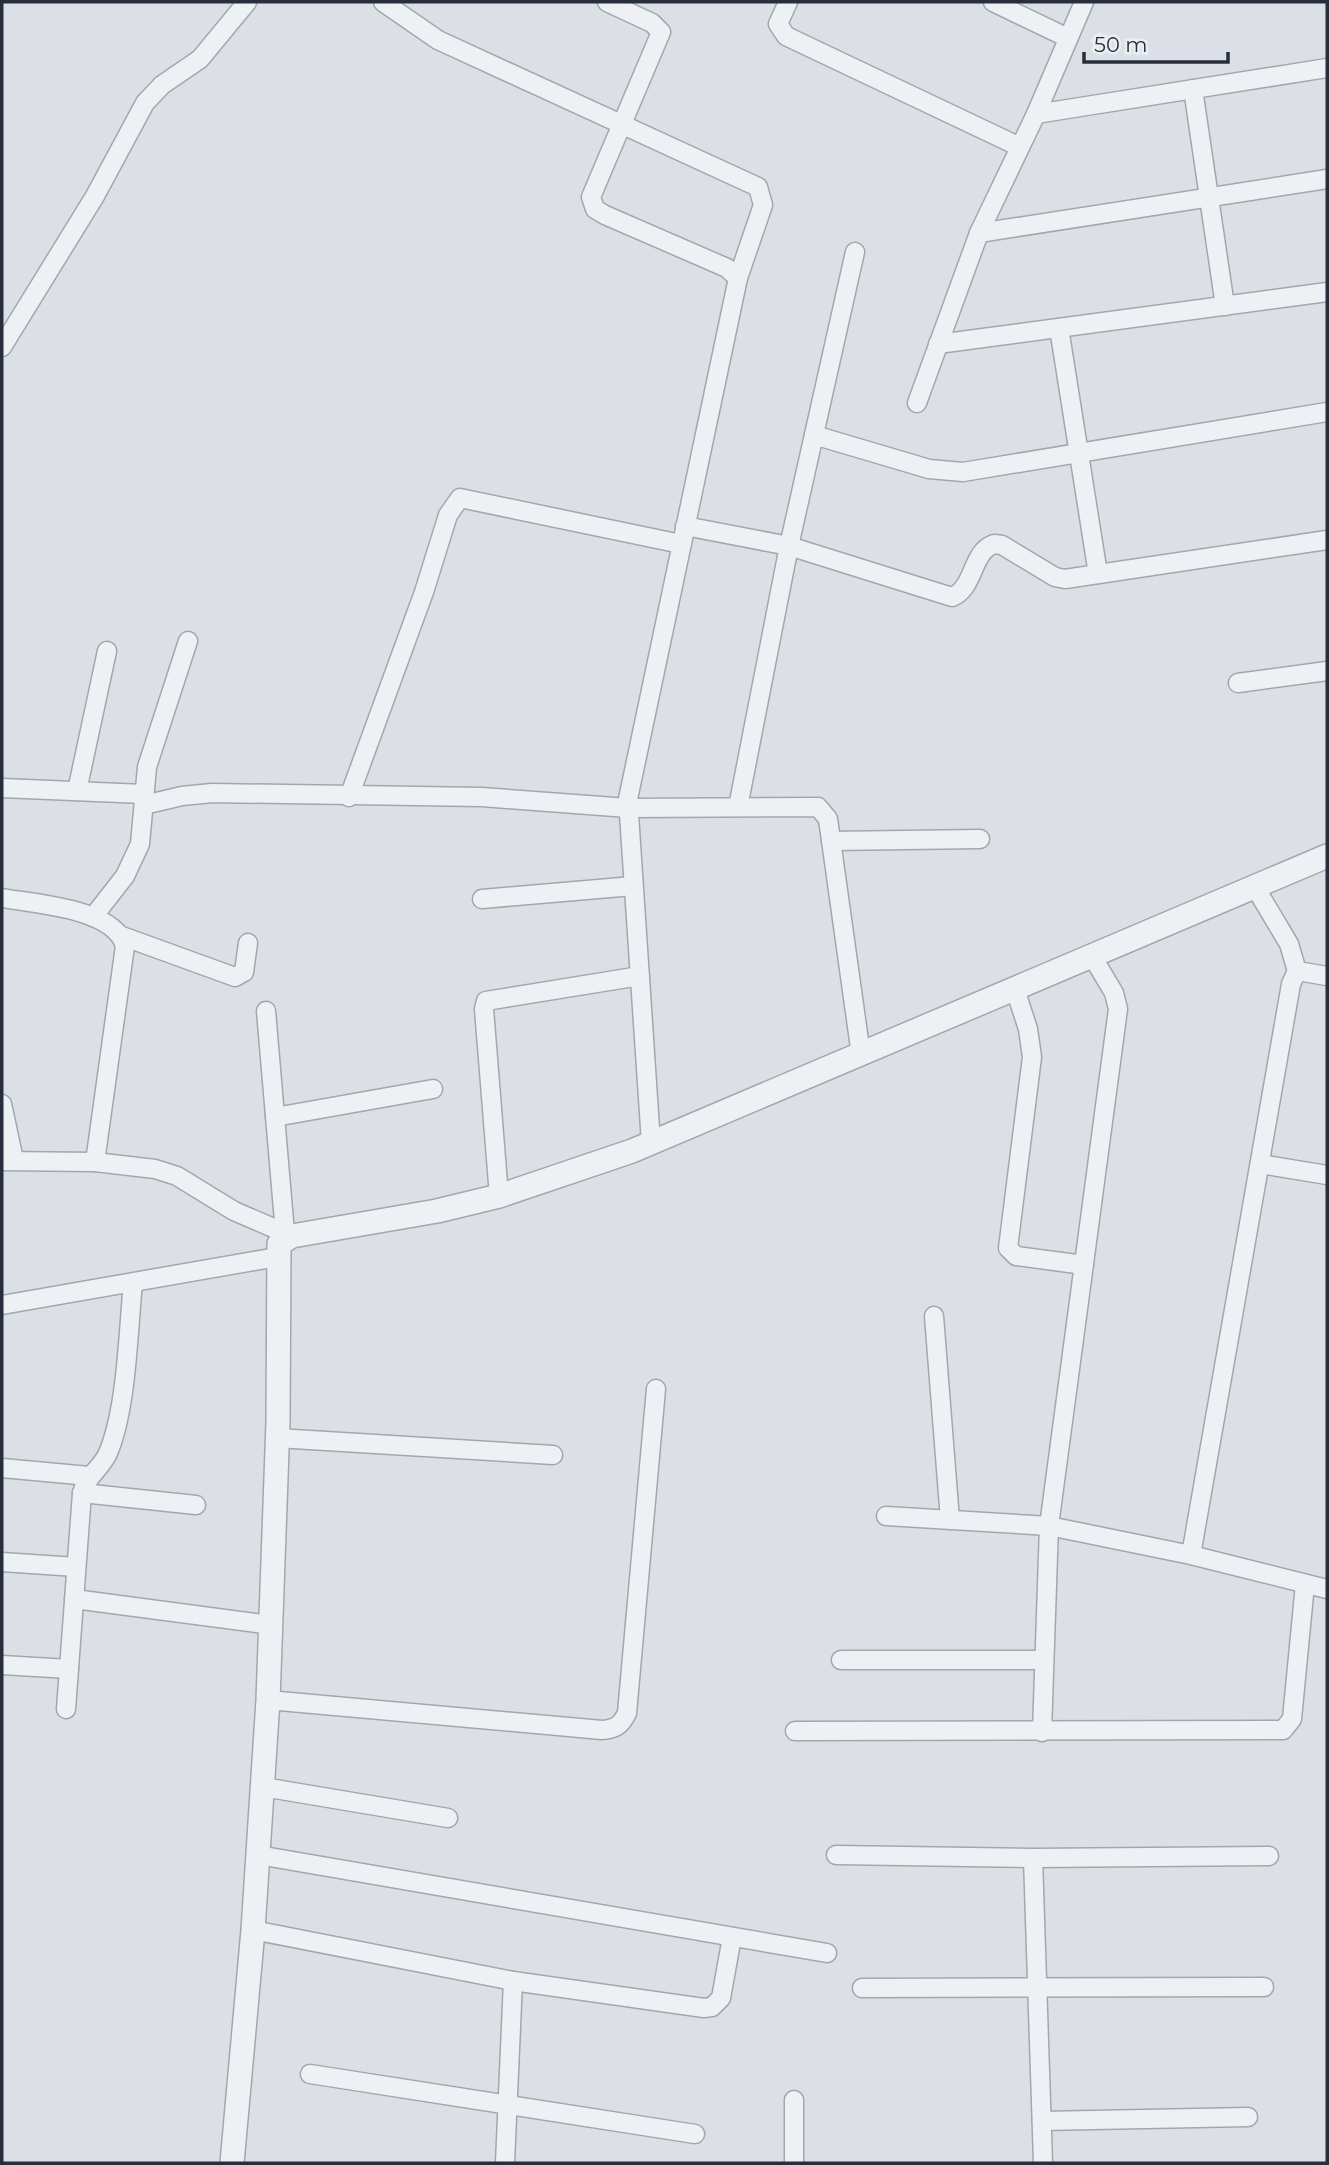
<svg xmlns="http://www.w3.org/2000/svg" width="1329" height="2165" font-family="Montserrat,sans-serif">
<rect width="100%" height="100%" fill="#dce0e6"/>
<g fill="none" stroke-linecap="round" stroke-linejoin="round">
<defs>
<g id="minor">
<polyline points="383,2 438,40 758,187 763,205 738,278"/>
<polyline points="607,2 652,23 661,32 591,197 595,209 605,215 727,268 738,278 628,799 651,1143"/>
<polyline points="788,2 778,24 786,36 1020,147"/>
<polyline points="993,2 1068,38"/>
<polyline points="1193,89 1225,306"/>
<polyline points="1036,114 1327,68"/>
<polyline points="979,233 1327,179"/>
<polyline points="1059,328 1098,574"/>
<polyline points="938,344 1327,292"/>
<polyline points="2,347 95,196 145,103 162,85 200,59 247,2"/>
<polyline points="917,403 979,233 1036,114 1084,2"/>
<polyline points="814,435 929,469 963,472 1327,412"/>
<path d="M685,526L789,546L952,597C975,588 971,552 994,544L1002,545L1055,577L1065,579L1327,540"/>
<polyline points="1238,683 1327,671"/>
<polyline points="2,788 144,794"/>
<polyline points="77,791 107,651"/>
<polyline points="349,797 424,592 448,515 460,498 681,544"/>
<polyline points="144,805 182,796 212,793 482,797 628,808 818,807 828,819 861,1055"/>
<polyline points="738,807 789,546 855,252"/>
<polyline points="831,841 980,839"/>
<polyline points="1255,887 1289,944 1297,971"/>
<path d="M2,898C35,904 114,908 125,946L95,1162"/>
<polyline points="482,899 633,886"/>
<polyline points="93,917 125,876 140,844 147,767 188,641"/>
<polyline points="122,936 235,977 244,972 248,943"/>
<polyline points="1015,989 1028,1029 1032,1057 1008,1248 1016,1256 1084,1265"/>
<polyline points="266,1011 285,1233"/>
<polyline points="2,1104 14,1160"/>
<polyline points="275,1117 433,1089"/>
<polyline points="2,1161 95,1162 155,1169 177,1176 234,1211 292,1236"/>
<polyline points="1260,1164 1327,1175"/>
<polyline points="499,1196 484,1009 486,1001 640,976"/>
<polyline points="2,1305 277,1257"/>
<polyline points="934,1316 950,1520"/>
<polyline points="277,1438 553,1455"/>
<polyline points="2,1468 89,1476"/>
<polyline points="82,1493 196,1505"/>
<polyline points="886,1516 1049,1526 1191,1555 1327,1589"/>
<polyline points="1191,1555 1291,984 1297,971 1327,976"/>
<polyline points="2,1562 76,1567"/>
<polyline points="74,1599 271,1625"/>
<polyline points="841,1660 1044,1660"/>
<polyline points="2,1665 69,1669"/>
<path d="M268,1700L602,1730C616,1729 621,1725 627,1713L656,1389"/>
<path d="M66,1709L82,1493C86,1476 101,1469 108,1453C127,1408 128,1332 133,1283"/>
<polyline points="795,1731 1283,1730 1292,1719 1305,1584"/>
<polyline points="1042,1732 1049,1526 1118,1009 1114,993 1092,956"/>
<polyline points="263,1787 448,1818"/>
<polyline points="258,1855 827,1953"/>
<polyline points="836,1855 1033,1858 1043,2163"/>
<polyline points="1033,1858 1269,1856"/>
<polyline points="253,1930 513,1981 704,2008 712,2007 721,1998 732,1937"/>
<polyline points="862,1988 1264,1987"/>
<polyline points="310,2074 695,2134"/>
<polyline points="1042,2121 1248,2117"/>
<polyline points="505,2163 513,1981"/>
<polyline points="794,2163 794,2100"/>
</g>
<polyline id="tertiary" points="232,2163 253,1930 268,1700 278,1422 279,1244 292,1236 437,1211 499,1196 632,1151 1327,856"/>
</defs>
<use href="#minor" stroke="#a2a7af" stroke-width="21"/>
<use href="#tertiary" stroke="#a2a7af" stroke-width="26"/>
<use href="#minor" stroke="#eef1f4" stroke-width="18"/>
<use href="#tertiary" stroke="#eef1f4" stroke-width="23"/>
</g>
<rect width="1329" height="2165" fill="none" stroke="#262f3b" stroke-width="7"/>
<path d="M1084 52v10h144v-10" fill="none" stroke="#262f3b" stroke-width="3.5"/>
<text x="1094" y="52" font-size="21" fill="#262f3b" stroke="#ebeff3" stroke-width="5" paint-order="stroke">50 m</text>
</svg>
